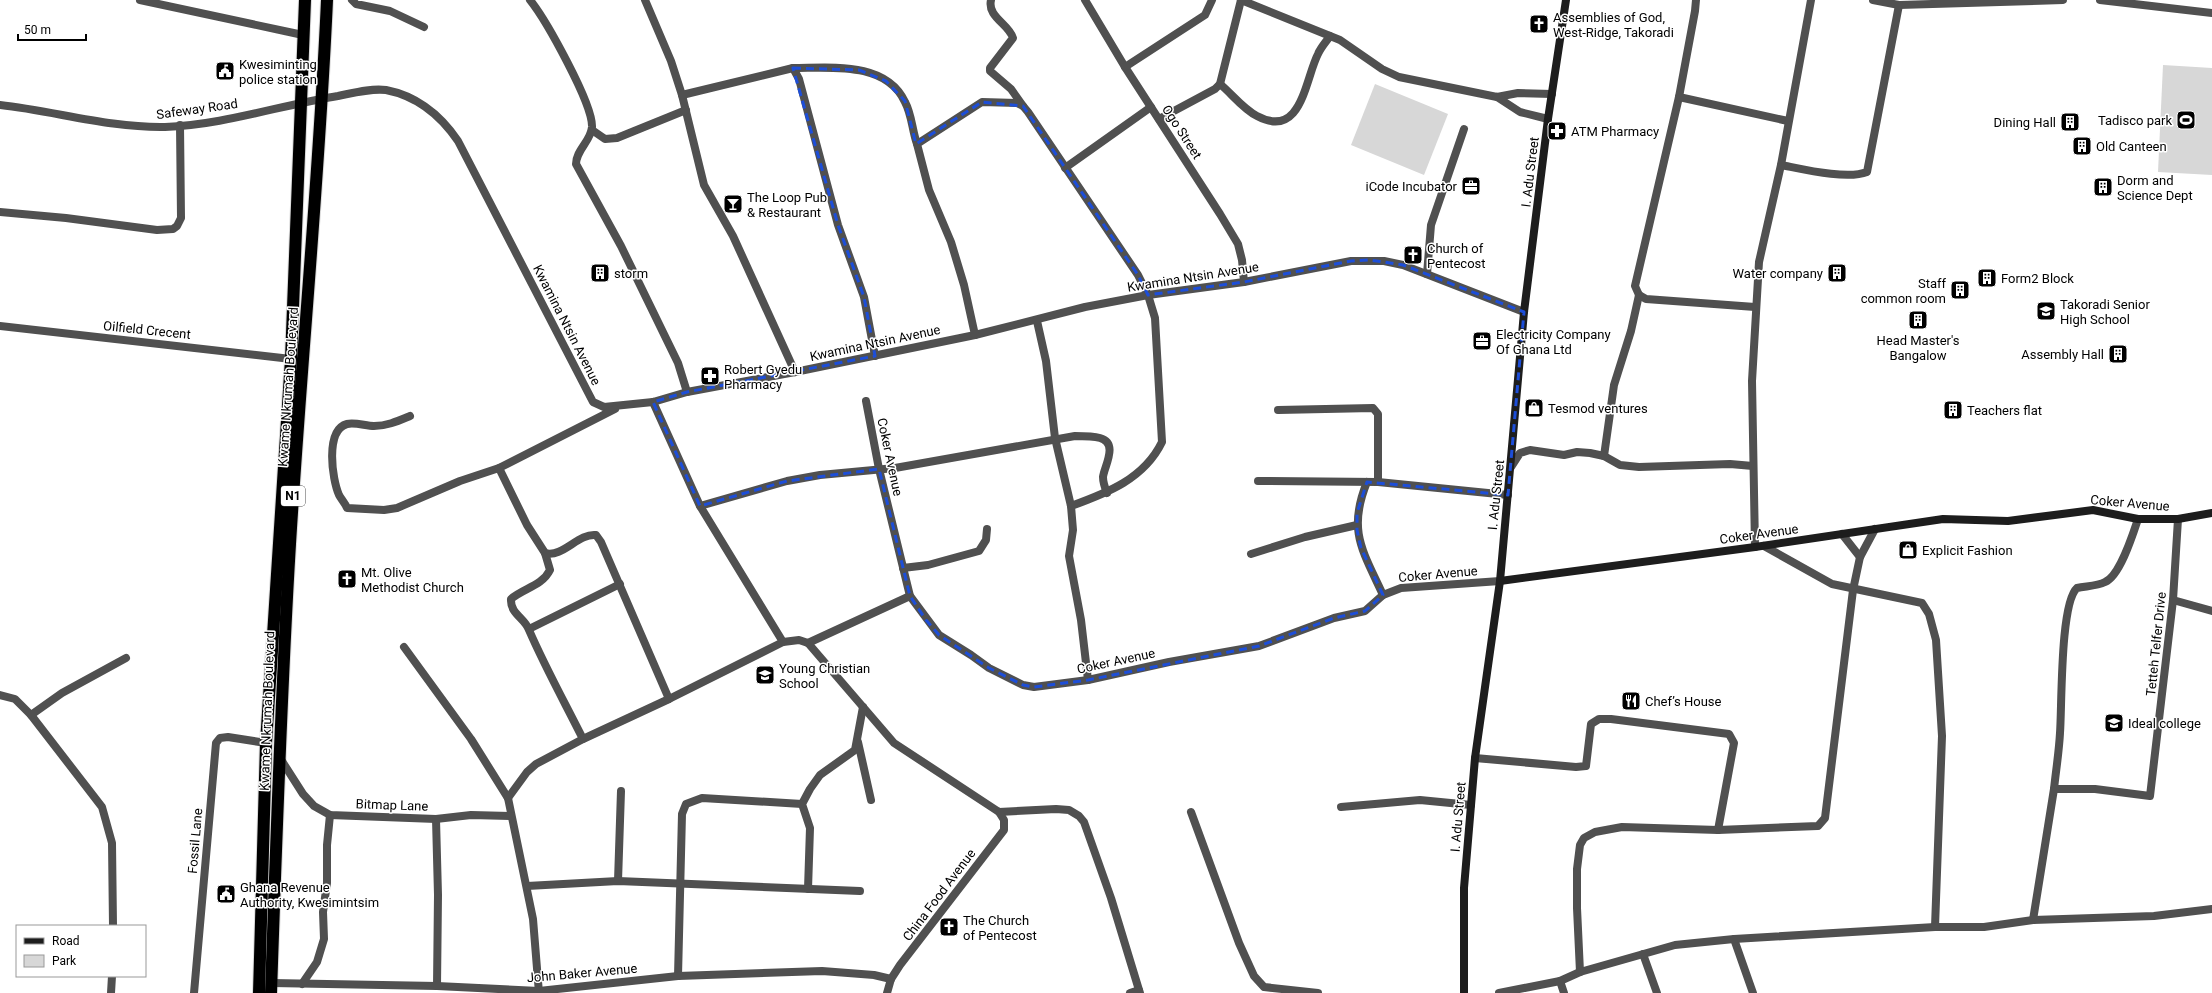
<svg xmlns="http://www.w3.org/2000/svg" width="2212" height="993" font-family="Roboto,sans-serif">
<rect width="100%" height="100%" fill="#fff"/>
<g fill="#d7d7d7">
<polygon points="2163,65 2212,68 2212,175 2158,172"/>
<polygon points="1375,84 1448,114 1424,175 1351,145"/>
</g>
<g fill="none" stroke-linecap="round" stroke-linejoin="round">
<defs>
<g id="highway">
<polyline points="259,993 266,743 291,359 305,0"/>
<path d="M271,993C276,843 281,693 290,544C301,362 319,182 327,0"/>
</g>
</defs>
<use href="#highway" stroke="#dbdbdb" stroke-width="14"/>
<g stroke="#505050" stroke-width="8">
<polyline points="140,0 303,35"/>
<polyline points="352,0 356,4 390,11 424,27"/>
<path d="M530,0C546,20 593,104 592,127C591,141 576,150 576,164L621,246L678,363L687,392"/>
<polyline points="645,0 671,61 682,95 704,185 733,236 795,372"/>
<path d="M991,0C987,17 1009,24 1013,38L990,68V71L1011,89L1023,106"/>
<polyline points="1085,0 1125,67 1220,214 1238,244 1242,260 1244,282"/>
<polyline points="1241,0 1340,40 1382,69 1399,77 1497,97 1518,93 1552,94"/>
<polyline points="1696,0 1695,11 1679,97 1635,286 1639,295 1646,299 1755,307"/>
<polyline points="1873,0 1899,5 2063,0"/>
<polyline points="2100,0 2212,13"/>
<polyline points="1125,67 1205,15 1212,0"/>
<path d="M793,68C831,68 886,61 905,102C912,115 912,130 917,144"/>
<path d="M1220,84C1232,94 1243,109 1257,116C1302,140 1305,79 1318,54C1321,47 1326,42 1330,36"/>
<polyline points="682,95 793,68 799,79 838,225 864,297 875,356"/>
<polyline points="1497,97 1520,112 1548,119"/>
<polyline points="1679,97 1788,121"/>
<path d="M0,105C55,111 109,128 165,127C223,125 281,105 338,96C353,93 371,88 386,90C417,96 441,116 458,141L593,402L604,407L653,402L687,392L795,372L975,335L1085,307L1148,295L1244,282L1351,261H1384L1403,265L1524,312"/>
<polyline points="1159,119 1215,89 1220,84 1241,0"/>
<polyline points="592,130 605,139 617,138 686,110"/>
<path d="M1781,165C1802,169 1847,180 1867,172L1899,5"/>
<polyline points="1065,168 1151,107"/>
<polyline points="0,212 66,218 157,230 173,229 177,226 181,218 180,125"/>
<polyline points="1427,274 1431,225 1464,129"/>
<polyline points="1037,321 1046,361 1055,438 1071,506 1073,530 1069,556 1081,620 1088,680"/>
<polyline points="0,326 291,359"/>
<path d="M975,335L964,285L951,242L929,190L917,144L982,102L1017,103L1023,106L1028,112L1138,275L1148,295L1155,318L1162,442C1144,479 1107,493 1071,506"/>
<polyline points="866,401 879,469 910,596 939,635 971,655 989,668 1023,685 1034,687 1088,680 1169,662 1259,646 1334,618 1365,611 1383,595 1401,588 1500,581"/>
<polyline points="653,402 700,506 783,642 799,640 808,643 894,743 999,812 1056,809 1069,810 1079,816 1084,822 1111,898 1139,990"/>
<polyline points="1278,410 1373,408 1378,414 1378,482"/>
<path d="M410,416C398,421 387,426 374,426C366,426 355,422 347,424C325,430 332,479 339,495C341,499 345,503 347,508L384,510L397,508L460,481L499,468L615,409"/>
<polyline points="1604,456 1614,385 1631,331 1639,295"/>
<polyline points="1511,467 1520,453 1530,450 1564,455 1577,452 1590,453 1604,456 1620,465 1639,467 1730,464 1753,466"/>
<path d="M499,468L527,525L545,553C563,558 578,533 596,535L601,542L669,699L783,642"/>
<polyline points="1258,481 1378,482 1508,495"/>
<path d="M1367,482C1347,531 1363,551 1383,595"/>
<path d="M700,506L787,481L820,475L895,468L1075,436C1083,436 1093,436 1100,438C1119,443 1104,467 1103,477C1103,483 1105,488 1107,493"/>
<polyline points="1842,534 1860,557"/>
<polyline points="1764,546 1832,584 1922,603 1929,614 1936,640 1942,736 1935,927"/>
<polyline points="1755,547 1752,381 1759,262 1781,165 1811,0"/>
<path d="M545,553L550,570C542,586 524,588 511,599C510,614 525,618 529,630C545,667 565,703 583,739"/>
<polyline points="1251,554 1305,537 1357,525"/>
<polyline points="903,568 928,565 979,551 986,540 987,529"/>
<polyline points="2173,600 2212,611"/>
<polyline points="529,629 620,584"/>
<polyline points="808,643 910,596"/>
<polyline points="404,647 471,739 508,798 533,919 539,993"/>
<polyline points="0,695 15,699 31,715 102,807 112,843 113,926"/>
<polyline points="31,715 62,693 126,658"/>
<polyline points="858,742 871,800"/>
<polyline points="280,758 303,794 314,806 330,815 436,819 471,815 511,816"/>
<polyline points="1475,758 1576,767 1586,766 1591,724 1599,719 1611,719 1729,734 1734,743 1718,830"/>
<path d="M2054,789C2056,770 2059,752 2060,733C2062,707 2060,603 2077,588C2086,586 2097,586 2105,582C2120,576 2133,534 2138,519"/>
<polyline points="508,798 527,772 536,764 583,739 669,699"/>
<polyline points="1341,807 1420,800 1471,805"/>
<polyline points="1191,812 1239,943 1254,976 1264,987 1318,993"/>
<polyline points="436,819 438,895 437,986"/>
<polyline points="618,881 621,791"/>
<polyline points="527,886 618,881 860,891"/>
<polyline points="808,889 810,828 802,804 810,789 820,775 855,750 863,707"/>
<polyline points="2033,920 2054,789 2095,789 2150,796 2173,600 2178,519"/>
<polyline points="1734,939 1753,993"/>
<polyline points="1643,954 1657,993"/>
<polyline points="1580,972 1577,908 1577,869 1580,845 1584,838 1595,832 1622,827 1718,830 1818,826 1825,818 1853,590 1860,557 1875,529"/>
<polyline points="678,976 682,814 686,804 702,798 802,804"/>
<polyline points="1560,981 1580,972 1675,945 1734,939 1935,927 1984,927 2033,920 2154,916 2212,909"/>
<polyline points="272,983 437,986 539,991 678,976 822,971 874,975 891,979"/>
<polyline points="302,984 317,962 324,939 323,912 327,883 327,845 330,815"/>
<polyline points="111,993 112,976"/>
<polyline points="194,993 216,743 220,738 228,737 266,743"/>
<polyline points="887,993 891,979 900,965 1004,830 1004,820 999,812"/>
<polyline points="1130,993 1139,990 1140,993"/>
<polyline points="1499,993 1560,981 1564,993"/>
</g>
<g stroke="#1d1d1d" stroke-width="8">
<polyline points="1500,581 1755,547 1943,519 2008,521 2093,510 2138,519 2178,519 2212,513"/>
<polyline points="1464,993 1464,888 1475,758 1500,581 1524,312 1548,119 1566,0"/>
</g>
<use href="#highway" stroke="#000" stroke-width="12"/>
</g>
<path fill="none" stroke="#1d4ed8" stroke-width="3" stroke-dasharray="8 5" stroke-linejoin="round" d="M793,68L859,70L886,81L905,101L916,144L982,102L1023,106L1138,275L1148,295L1244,282L1351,261L1370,260L1403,265L1524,312L1508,495L1367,482L1357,513V530L1361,548L1383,595L1365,611L1334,618L1259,646L1088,680L1034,687L1023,685L989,668L939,635L926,620L910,596L879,469L787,481L700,506L653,402L687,392L875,356L864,297L838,225Z"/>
<defs>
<symbol id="church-square" viewBox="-11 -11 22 22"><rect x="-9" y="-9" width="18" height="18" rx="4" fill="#000" stroke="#fff"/><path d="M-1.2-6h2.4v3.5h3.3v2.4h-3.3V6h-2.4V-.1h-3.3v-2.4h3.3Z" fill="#fff"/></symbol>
<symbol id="civic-square" viewBox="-11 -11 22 22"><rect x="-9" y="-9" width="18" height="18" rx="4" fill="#000" stroke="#fff"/><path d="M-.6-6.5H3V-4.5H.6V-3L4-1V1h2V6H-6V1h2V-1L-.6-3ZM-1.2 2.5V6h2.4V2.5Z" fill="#fff"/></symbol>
<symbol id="stadium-square" viewBox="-11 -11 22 22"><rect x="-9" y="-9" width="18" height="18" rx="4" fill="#000" stroke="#fff"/><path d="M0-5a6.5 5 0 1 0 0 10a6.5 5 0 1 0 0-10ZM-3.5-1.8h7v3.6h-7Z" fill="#fff"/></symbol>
<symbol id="building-square" viewBox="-11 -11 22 22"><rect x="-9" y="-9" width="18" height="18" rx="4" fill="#000" stroke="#fff"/><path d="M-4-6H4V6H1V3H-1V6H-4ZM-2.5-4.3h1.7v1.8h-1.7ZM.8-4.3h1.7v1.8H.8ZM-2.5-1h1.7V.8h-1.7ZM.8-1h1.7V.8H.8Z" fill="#fff"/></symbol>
<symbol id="pharmacy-square" viewBox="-11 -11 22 22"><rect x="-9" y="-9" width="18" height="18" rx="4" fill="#000" stroke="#fff"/><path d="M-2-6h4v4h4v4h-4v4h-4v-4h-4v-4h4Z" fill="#fff"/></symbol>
<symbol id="office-square" viewBox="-11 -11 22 22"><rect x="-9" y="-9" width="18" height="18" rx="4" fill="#000" stroke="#fff"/><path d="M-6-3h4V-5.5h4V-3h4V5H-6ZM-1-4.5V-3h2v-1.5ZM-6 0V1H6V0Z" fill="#fff"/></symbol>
<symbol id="bar-square" viewBox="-11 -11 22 22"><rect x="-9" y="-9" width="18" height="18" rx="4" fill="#000" stroke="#fff"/><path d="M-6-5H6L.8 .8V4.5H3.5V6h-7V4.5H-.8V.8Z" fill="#fff"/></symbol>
<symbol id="school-square" viewBox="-11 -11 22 22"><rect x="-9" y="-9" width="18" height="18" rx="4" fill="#000" stroke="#fff"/><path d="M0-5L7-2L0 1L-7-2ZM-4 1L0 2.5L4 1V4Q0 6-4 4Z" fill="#fff"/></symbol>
<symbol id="shop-square" viewBox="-11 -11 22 22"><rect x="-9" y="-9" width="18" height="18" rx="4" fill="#000" stroke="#fff"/><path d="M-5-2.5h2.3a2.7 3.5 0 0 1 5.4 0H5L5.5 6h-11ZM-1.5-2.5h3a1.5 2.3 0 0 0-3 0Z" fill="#fff"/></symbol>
<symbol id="restaurant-square" viewBox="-11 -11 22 22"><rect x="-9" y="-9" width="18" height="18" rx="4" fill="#000" stroke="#fff"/><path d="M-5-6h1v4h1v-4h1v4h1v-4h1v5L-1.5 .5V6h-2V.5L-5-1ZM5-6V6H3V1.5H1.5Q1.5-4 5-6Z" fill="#fff"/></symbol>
<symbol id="university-square" viewBox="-11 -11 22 22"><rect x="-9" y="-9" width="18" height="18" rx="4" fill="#000" stroke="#fff"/><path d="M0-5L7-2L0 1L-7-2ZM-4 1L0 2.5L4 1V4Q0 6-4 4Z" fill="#fff"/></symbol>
</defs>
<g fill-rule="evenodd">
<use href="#church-square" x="1528" y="13" width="22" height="22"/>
<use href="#civic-square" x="214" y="60" width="22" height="22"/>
<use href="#stadium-square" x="2175" y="109" width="22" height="22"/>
<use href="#building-square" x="2059" y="111" width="22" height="22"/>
<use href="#pharmacy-square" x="1546" y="120" width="22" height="22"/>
<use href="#building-square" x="2071" y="135" width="22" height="22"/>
<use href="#office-square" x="1460" y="175" width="22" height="22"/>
<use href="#building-square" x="2092" y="176" width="22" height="22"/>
<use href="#bar-square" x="722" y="193" width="22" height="22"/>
<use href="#church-square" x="1402" y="244" width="22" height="22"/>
<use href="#building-square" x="589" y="262" width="22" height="22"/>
<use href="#building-square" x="1826" y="262" width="22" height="22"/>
<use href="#building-square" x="1976" y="267" width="22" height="22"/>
<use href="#building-square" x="1949" y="279" width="22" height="22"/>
<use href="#school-square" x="2035" y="300" width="22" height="22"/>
<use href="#building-square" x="1907" y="309" width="22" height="22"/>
<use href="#office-square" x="1471" y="330" width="22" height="22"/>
<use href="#building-square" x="2107" y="343" width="22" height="22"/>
<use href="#pharmacy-square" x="699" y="365" width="22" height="22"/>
<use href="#shop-square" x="1523" y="397" width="22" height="22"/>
<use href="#building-square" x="1942" y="399" width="22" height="22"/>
<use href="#shop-square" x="1897" y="539" width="22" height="22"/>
<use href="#church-square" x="336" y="568" width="22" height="22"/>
<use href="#school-square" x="754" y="664" width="22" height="22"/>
<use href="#restaurant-square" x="1620" y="690" width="22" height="22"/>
<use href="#university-square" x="2103" y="712" width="22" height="22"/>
<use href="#civic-square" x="215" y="883" width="22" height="22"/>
<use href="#church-square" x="938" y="916" width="22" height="22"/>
</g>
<g text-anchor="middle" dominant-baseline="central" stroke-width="3" stroke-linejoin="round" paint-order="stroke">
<rect fill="#fff" stroke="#4c4c4c" stroke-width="1" x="281" y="486" width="24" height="20" rx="3"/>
<g font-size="12" font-weight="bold" fill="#000">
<text x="293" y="496">N1</text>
</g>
<g font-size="13" fill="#000" stroke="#fff" text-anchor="start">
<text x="1553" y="17">Assemblies of God,<tspan x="1553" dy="15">West-Ridge, Takoradi</tspan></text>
<text x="239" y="64">Kwesiminting<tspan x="239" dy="15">police station</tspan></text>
<text x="2172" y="120" text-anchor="end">Tadisco park</text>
<text x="2056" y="122" text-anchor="end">Dining Hall</text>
<text x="1571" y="131">ATM Pharmacy</text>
<text x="2096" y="146">Old Canteen</text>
<text x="2117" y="180">Dorm and<tspan x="2117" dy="15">Science Dept</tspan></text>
<text x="1457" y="186" text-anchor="end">iCode Incubator</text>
<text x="747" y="197">The Loop Pub<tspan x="747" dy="15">&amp; Restaurant</tspan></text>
<text x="1427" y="248">Church of<tspan x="1427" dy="15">Pentecost</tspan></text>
<text x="614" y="273">storm</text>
<text x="1823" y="273" text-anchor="end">Water company</text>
<text x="2001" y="278">Form2 Block</text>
<text x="1946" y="283" text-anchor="end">Staff<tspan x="1946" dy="15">common room</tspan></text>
<text x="2060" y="304">Takoradi Senior<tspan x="2060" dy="15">High School</tspan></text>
<text x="1496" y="334">Electricity Company<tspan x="1496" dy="15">Of Ghana Ltd</tspan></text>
<text x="1918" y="340" text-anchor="middle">Head Master's<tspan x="1918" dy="15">Bangalow</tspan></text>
<text x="2104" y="354" text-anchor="end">Assembly Hall</text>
<text x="724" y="369">Robert Gyedu<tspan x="724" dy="15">Pharmacy</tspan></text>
<text x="1548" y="408">Tesmod ventures</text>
<text x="1967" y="410">Teachers flat</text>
<text x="1922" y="550">Explicit Fashion</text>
<text x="361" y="572">Mt. Olive<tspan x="361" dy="15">Methodist Church</tspan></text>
<text x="779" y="668">Young Christian<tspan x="779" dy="15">School</tspan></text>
<text x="1645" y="701">Chef’s House</text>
<text x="2128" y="723">Ideal college</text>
<text x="240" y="887">Ghana Revenue<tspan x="240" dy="15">Authority, Kwesimintsim</tspan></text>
<text x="963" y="920">The Church<tspan x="963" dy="15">of Pentecost</tspan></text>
</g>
<g font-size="13" fill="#000" stroke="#fff">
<text transform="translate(197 109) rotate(-8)">Safeway Road</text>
<text transform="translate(1182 132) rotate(57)">Ogo Street</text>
<text transform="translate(1530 172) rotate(-83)">I. Adu Street</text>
<text transform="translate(1193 277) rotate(-9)">Kwamina Ntsin Avenue</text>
<text transform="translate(567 325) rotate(63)">Kwamina Ntsin Avenue</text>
<text transform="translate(147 330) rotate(6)">Oilfield Crecent</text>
<text transform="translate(875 343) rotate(-12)">Kwamina Ntsin Avenue</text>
<text transform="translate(288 387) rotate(-86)">Kwame Nkrumah Boulevard</text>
<text transform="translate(890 457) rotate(78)">Coker Avenue</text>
<text transform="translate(1496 495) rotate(-84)">I. Adu Street</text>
<text transform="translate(2130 503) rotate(5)">Coker Avenue</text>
<text transform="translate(1759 534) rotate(-8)">Coker Avenue</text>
<text transform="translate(1438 574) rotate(-5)">Coker Avenue</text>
<text transform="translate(2156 644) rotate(-84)">Tetteh Telfer Drive</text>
<text transform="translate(1116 661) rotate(-12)">Coker Avenue</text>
<text transform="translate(267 711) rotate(-88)">Kwame Nkrumah Boulevard</text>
<text transform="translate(392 805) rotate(2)">Bitmap Lane</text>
<text transform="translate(1458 817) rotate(-85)">I. Adu Street</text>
<text transform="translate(195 841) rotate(-85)">Fossil Lane</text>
<text transform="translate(939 895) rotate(-53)">China Food Avenue</text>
<text transform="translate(582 973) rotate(-5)">John Baker Avenue</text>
</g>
</g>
<rect x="16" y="925" width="130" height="52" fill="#ffffff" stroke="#999999"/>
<rect x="24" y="938" width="20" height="6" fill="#1d1d1d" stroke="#999999"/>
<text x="52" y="945" font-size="12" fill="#000000">Road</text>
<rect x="24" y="955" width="20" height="12" fill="#d7d7d7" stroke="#999999"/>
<text x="52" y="965" font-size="12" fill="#000000">Park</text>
<path d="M18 34v6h68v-6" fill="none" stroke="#000000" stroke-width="2"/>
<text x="24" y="34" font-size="12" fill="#000000" stroke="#ffffff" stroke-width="3" paint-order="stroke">50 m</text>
</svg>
